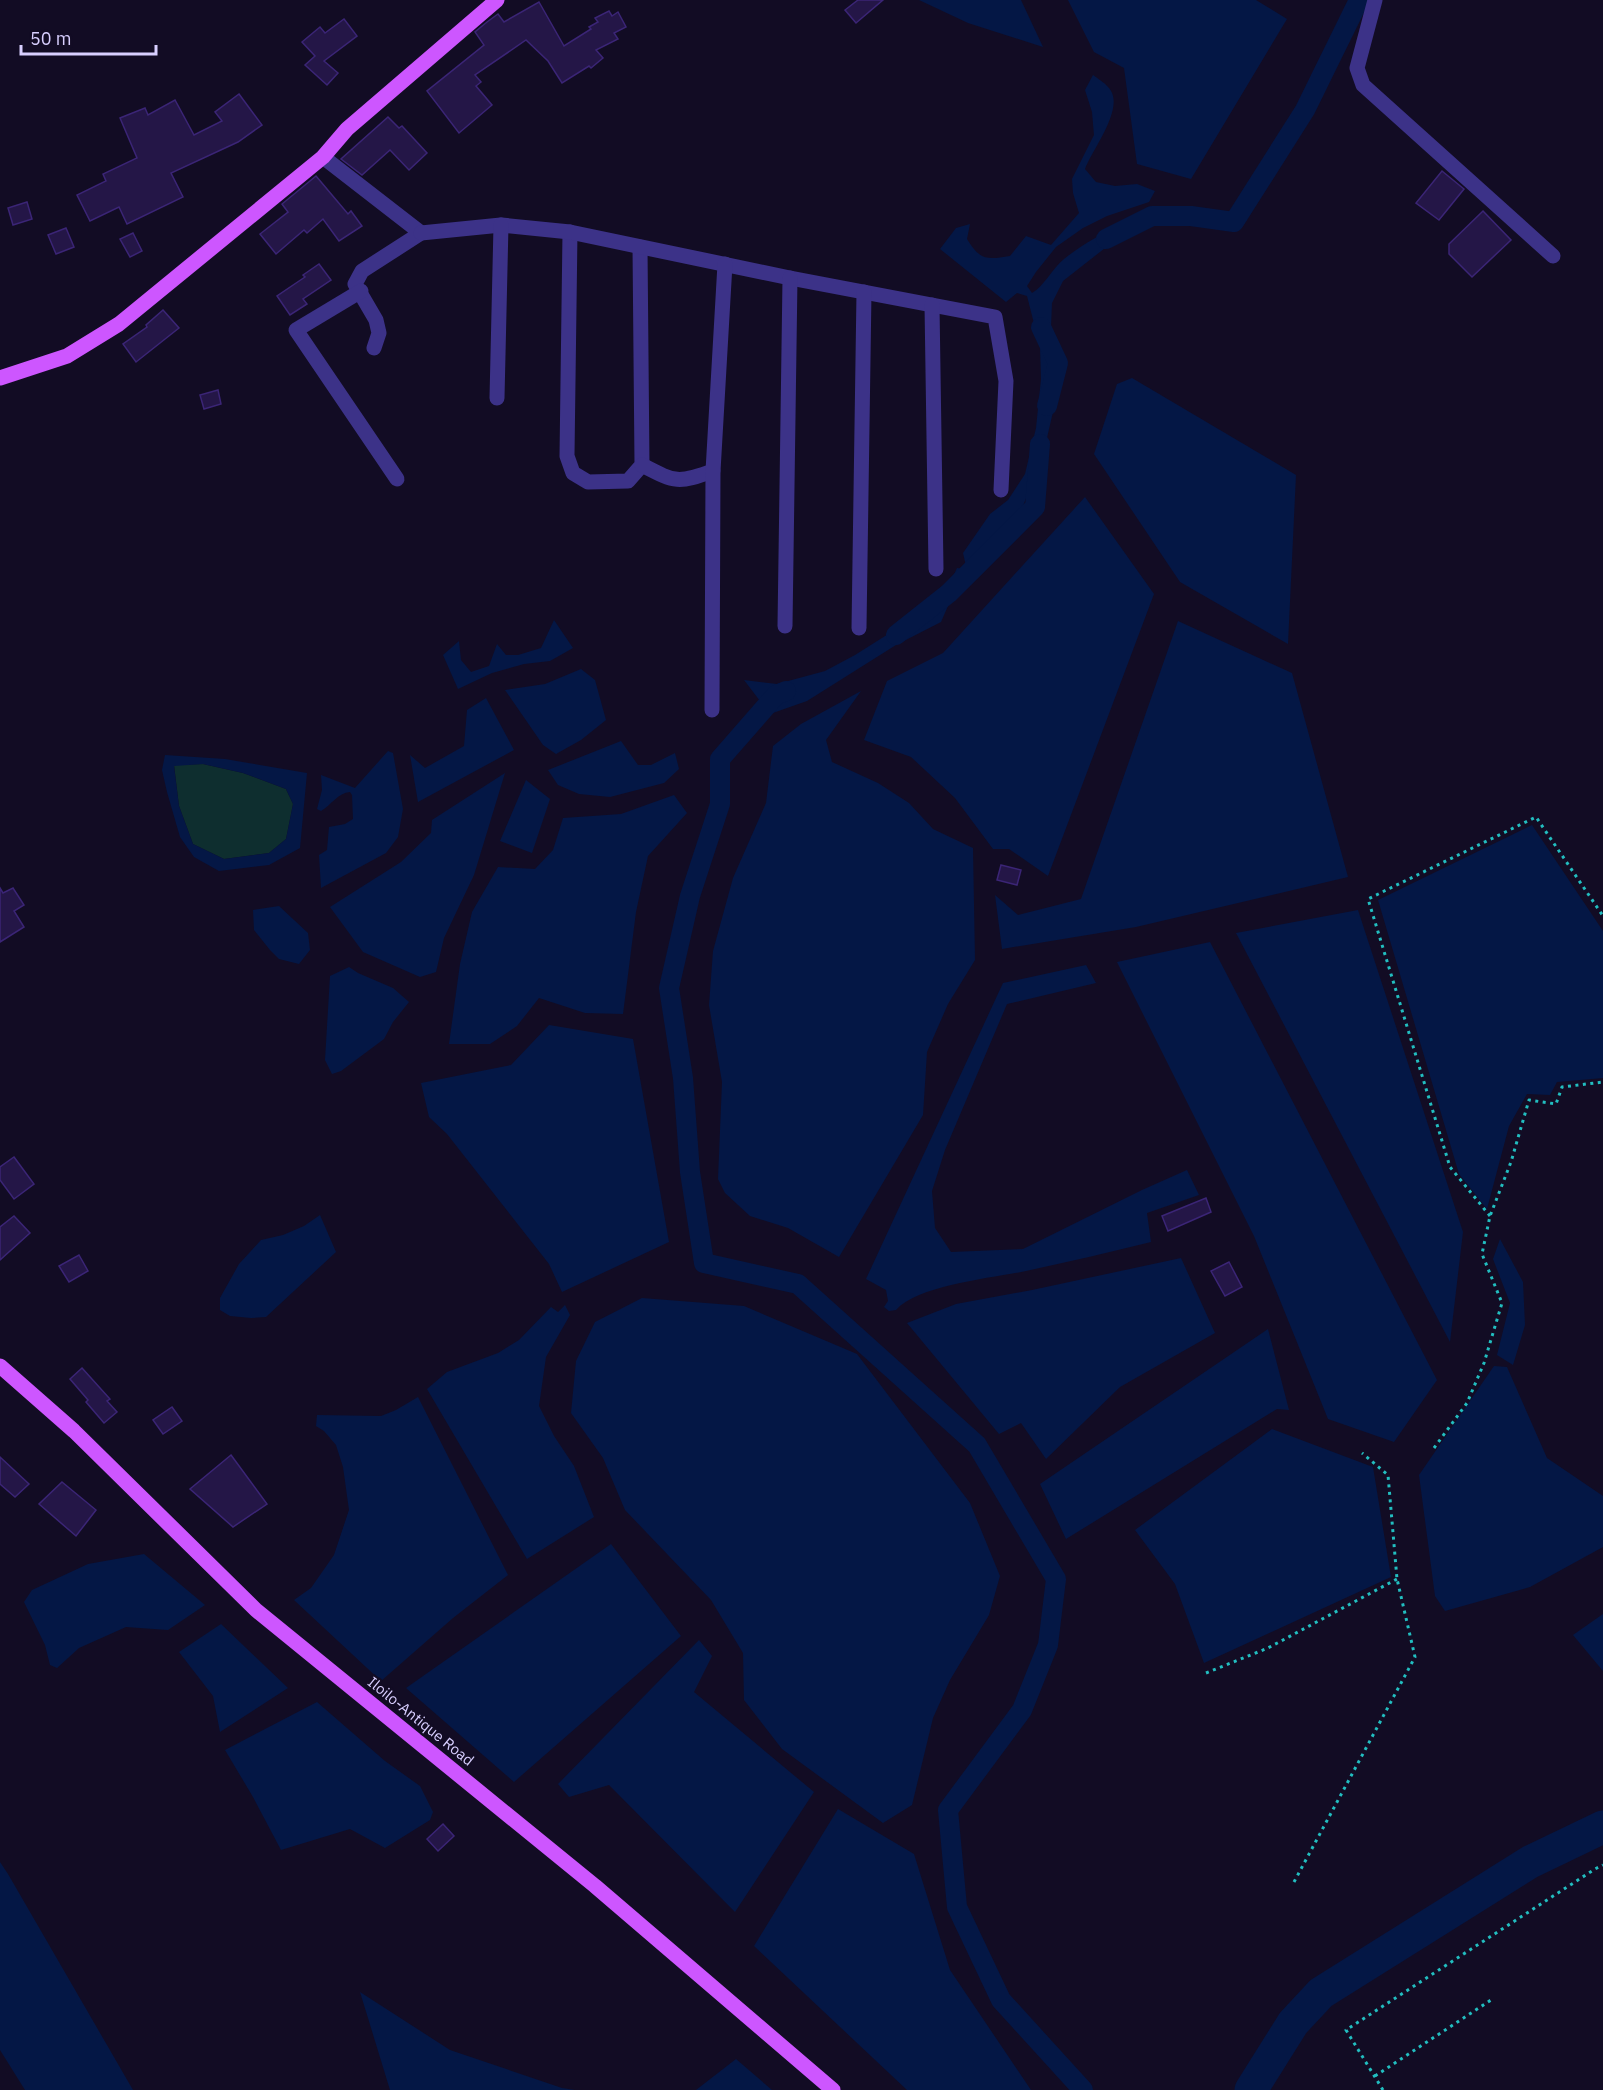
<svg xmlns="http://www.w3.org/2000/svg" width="1603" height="2090" font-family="'IBM Plex Sans',sans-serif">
<rect width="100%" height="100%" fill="#120c24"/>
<polygon fill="#0e2e2f" points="203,764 243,773 286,789 293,804 286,839 269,853 224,859 193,844 179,806 174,765"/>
<g fill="#041745" fill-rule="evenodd">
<polygon points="919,0 1021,0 1043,47 968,23"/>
<polygon points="1068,0 1256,0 1287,19 1191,179 1137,164 1124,68 1094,52"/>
<path d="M1093,75C1098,79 1104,82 1108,87C1127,106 1093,148 1085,169L1096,182L1115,186L1137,184L1155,191L1149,202L1107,216L1083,228L1056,247L1036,272L1027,286L1032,293C1044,286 1052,269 1064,259C1081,245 1102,234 1121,224L1129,226V233L1114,241L1063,281L1052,303L1051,327L1053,412L1043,455L1023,506L1006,527L966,566L963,553L990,514L1008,500L1025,474L1036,428L1041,379L1040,347L1027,296L1017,293L1006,302L940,249L956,228L970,224L967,239C980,260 986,260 1010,256L1026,236L1051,245L1079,213L1073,193L1072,179L1094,135L1092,112L1085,90Z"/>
<polygon points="1132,378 1296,475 1288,644 1180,582 1094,454 1117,384"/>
<polygon points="1085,497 1154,594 1048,876 1009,849 993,849 955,798 911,757 864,740 887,681 943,653"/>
<polygon points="957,568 970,570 951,599 941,622 896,645 807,701 770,714 744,680 777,684 825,671 855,655 893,631 935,610 945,594"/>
<polygon points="554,620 573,648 550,661 524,664 492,673 458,689 443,655 459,641 461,660 471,672 489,666 497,644 506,655 518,655 541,648"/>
<polygon points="1178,621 1292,673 1348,877 1136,927 1002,949 995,895 1018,915 1081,899"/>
<polygon points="581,669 595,680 606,720 581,740 556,754 543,745 505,690 545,684"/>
<polygon points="861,691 826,740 832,762 878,783 909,803 933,829 973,848 975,960 948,1004 927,1052 923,1115 839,1257 788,1228 750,1216 725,1193 718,1179 722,1082 709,1005 713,951 733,878 766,803 773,746 801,724"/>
<polygon points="486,698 514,750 418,802 410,755 425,768 464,746 467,710"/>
<polygon points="621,741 638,765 651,765 675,753 679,769 664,783 610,797 579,794 558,785 548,770"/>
<path d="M388,751L393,753L403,809L398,837L386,853L321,888L319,855L327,850L329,827L345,824L353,819L352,795L350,792C338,793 331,805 321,811L317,809L322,790L321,775L355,788Z"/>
<path d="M165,755L225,759L307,773L300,848L269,865L219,871L194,857L180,837L167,792L162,770ZM203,764L243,773L286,789L293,804L286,839L269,853L224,859L193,844L179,806L174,766Z"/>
<polygon points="505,773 474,875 444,938 436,972 420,977 363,952 330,907 401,862 431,833 432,820"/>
<polygon points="526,780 550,799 532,853 500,841"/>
<polygon points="674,795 687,813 648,856 636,912 623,1014 585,1013 539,998 517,1026 490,1044 449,1044 460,964 472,912 498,867 535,869 553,850 563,818 621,814"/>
<polygon points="1532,825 1603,931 1603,1078 1557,1082 1550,1095 1527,1094 1509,1126 1487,1209 1459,1174 1378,900"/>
<polygon points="279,906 308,933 310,950 299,964 279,959 270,950 254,930 253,910"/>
<polygon points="1358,910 1463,1232 1450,1342 1236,933"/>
<polygon points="1210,942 1437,1380 1394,1442 1328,1419 1254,1236 1117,962"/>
<path d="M1086,965L1096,983L1007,1004L945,1150L932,1191L935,1228L951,1252L1023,1249L1142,1190L1187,1170L1199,1195L1147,1213L1151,1242C1110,1252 1068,1262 1026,1271C993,1278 918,1285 896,1310L889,1311L884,1307L888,1301L886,1290L866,1279L1003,983Z"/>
<polygon points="349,967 358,973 393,988 409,1002 393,1022 384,1039 341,1071 332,1074 325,1060 330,976"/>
<polygon points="549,1025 633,1039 669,1242 562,1292 549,1264 447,1134 429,1117 421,1083 511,1065"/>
<polygon points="320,1215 336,1252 266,1317 251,1318 230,1316 220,1310 220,1298 239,1264 261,1240 283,1235 304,1226"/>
<polygon points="1500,1239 1523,1282 1525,1325 1513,1365 1497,1355 1510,1303 1493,1259"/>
<polygon points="1181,1258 1215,1333 1120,1387 1046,1459 1021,1423 999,1434 907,1323 956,1304 1032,1290"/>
<polygon points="642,1298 744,1306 857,1354 970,1503 1000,1576 989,1615 950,1680 933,1718 912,1805 883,1823 782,1749 744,1700 743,1653 711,1600 625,1510 603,1458 571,1413 576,1361 595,1322"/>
<polygon points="565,1305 570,1315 546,1357 539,1406 554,1436 574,1466 594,1517 527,1559 427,1389 447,1372 498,1353 519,1340 551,1307 558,1312"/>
<polygon points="1268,1329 1289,1410 1277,1409 1066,1539 1040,1484"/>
<polygon points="1494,1366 1507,1367 1547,1458 1603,1496 1603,1547 1530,1587 1445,1611 1435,1596 1419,1475"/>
<polygon points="418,1397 508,1575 453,1618 381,1681 294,1600 311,1588 334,1555 349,1510 343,1467 336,1445 324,1431 316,1426 317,1415 381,1416 396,1410"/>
<polygon points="1272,1429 1373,1467 1391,1577 1204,1663 1175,1584 1135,1530"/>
<polygon points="611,1544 681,1636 514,1782 406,1688"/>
<polygon points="144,1554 205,1605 168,1630 126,1627 79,1648 57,1668 50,1665 45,1645 24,1602 32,1590 88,1564"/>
<polygon points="1603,1614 1603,1671 1573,1635"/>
<polygon points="221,1624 288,1688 220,1732 213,1696 179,1652"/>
<polygon points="699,1640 712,1656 694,1692 814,1792 735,1912 609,1785 569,1797 558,1784"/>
<polygon points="317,1702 385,1761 420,1786 433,1812 430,1820 385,1848 350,1829 281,1850 253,1797 225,1750"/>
<polygon points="838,1809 914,1854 950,1970 1031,2090 907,2090 754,1946"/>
<polygon points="0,1862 8,1874 133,2090 25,2090 0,2050"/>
<polygon points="360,1992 450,2050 562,2088 575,2090 390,2090"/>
<polygon points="736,2059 772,2090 696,2090"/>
</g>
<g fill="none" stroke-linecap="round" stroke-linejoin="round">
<g stroke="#041745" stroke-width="20">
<polyline points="1106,239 1152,216 1191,216 1234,222 1305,110 1359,0"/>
<polyline points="1041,327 1058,363 1047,406"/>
<polyline points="896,635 949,593 1035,507 1040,444"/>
<polyline points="786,691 776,695 720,759 720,804 690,896 669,988 683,1078 690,1172 704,1263 798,1284 977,1445 1056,1579 1048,1645 1022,1710 948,1810 957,1907 1001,2000 1083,2090"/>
</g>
<polyline stroke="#041745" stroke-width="33" points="1251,2090 1293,2023 1321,1993 1530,1862 1603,1827"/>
</g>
<g fill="#241647" stroke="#3b2576" stroke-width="1.5">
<polygon points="858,0 883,0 856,23 845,10"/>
<polygon points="539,2 564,46 591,29 589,27 598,22 595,18 609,11 612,16 618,12 626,27 614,33 618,39 596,50 603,58 591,68 589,66 562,83 548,61 526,40 475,75 481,82 476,86 492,105 459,133 427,91 484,45 475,32 487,22 498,14 504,22"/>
<polygon points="344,19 357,36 324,61 338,73 327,85 305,65 315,56 302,42 320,27 325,33"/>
<polygon points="239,94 262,125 238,142 171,173 183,197 127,224 119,207 90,221 77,195 106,181 103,174 137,158 120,118 145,108 148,115 175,100 194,135 222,121 215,112"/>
<polygon points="388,117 399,128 402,126 427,153 409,170 390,150 362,175 341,159"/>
<polygon points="1442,171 1464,189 1439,220 1416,203"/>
<polygon points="316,176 348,214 351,211 362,226 339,241 323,219 307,233 304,230 276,254 260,234 288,212 282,204"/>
<polygon points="27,202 32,219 13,225 8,208"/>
<polygon points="1483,211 1511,240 1472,277 1449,254 1449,244"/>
<polygon points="66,228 74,247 56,254 48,235"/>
<polygon points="133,233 142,251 130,257 120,239"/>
<polygon points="319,264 331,280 303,299 307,304 290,315 277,296 305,277 303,275"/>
<polygon points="163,310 179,328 136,362 123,344 147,327 146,325"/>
<polygon points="218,390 221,404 204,409 200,395"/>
<polygon points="1001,865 1021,870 1017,885 997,880"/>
<polygon points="0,888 3,893 13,888 24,905 14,911 24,927 0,942"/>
<polygon points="14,1157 34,1184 14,1199 0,1180 0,1167"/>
<polygon points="1206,1198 1211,1212 1168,1231 1162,1216"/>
<polygon points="14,1216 30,1233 0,1260 0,1227"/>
<polygon points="79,1255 88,1271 69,1282 59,1266"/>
<polygon points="1229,1262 1242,1287 1225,1296 1211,1271"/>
<polygon points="82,1368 110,1399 107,1401 117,1412 104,1423 86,1402 88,1400 70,1379"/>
<polygon points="172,1407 182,1421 163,1434 153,1420"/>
<polygon points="231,1455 267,1504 233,1527 190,1489"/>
<polygon points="0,1457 29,1484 15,1497 0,1484"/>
<polygon points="62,1482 96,1510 76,1536 39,1504"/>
<polygon points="443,1824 454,1836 438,1851 427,1839"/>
</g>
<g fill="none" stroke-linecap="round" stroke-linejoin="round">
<g stroke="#22bec0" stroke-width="3" stroke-dasharray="3 4.5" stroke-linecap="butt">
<polyline points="1490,1216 1450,1167 1368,899 1536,817 1603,916"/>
<polyline points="1434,1448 1467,1403 1484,1363 1502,1303 1482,1254 1490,1216 1511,1162 1529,1100 1556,1104 1562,1087 1603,1082"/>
<polyline points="1206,1673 1268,1648 1397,1579"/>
<polyline points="1294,1882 1415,1657 1397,1579 1388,1475 1362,1453"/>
<polyline points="1375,2076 1491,2000"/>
<polyline points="1383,2090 1346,2030 1595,1869 1603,1865"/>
</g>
<g stroke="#3c3288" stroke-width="15">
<polyline points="1375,0 1357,68 1363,85 1553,256"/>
<polyline points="323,157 421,233 362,271 355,284 376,320 379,333 374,348"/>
<polyline points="570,232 567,456 573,473 588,482 628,481 642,465 640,247"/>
<polyline points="421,233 501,225 570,232 790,278 995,317 1006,381 1001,490"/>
<polyline points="361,291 296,330 397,479"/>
<polyline points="932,305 936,569"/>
<polyline points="497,398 501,225"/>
<path d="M642,465C675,482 677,484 713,471"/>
<polyline points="785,626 790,278"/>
<polyline points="859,628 864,292"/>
<polyline points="712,710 713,471 725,264"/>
</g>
<g stroke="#cd56ff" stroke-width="15">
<polyline points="0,378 67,356 119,324 323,157 347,129 497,0"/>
<polyline points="0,1366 74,1431 256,1610 595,1886 833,2090"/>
</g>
</g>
<g text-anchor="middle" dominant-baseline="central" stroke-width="4.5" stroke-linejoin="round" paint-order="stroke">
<g font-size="15" fill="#d8cfff" stroke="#120c24">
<text transform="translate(421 1721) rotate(39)">Iloilo-Antique Road</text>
</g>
</g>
<path d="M21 45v9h135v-9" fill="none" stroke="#d8cfff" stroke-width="3"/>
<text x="30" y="45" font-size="18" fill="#d8cfff" stroke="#120c24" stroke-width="4.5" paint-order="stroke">50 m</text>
</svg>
